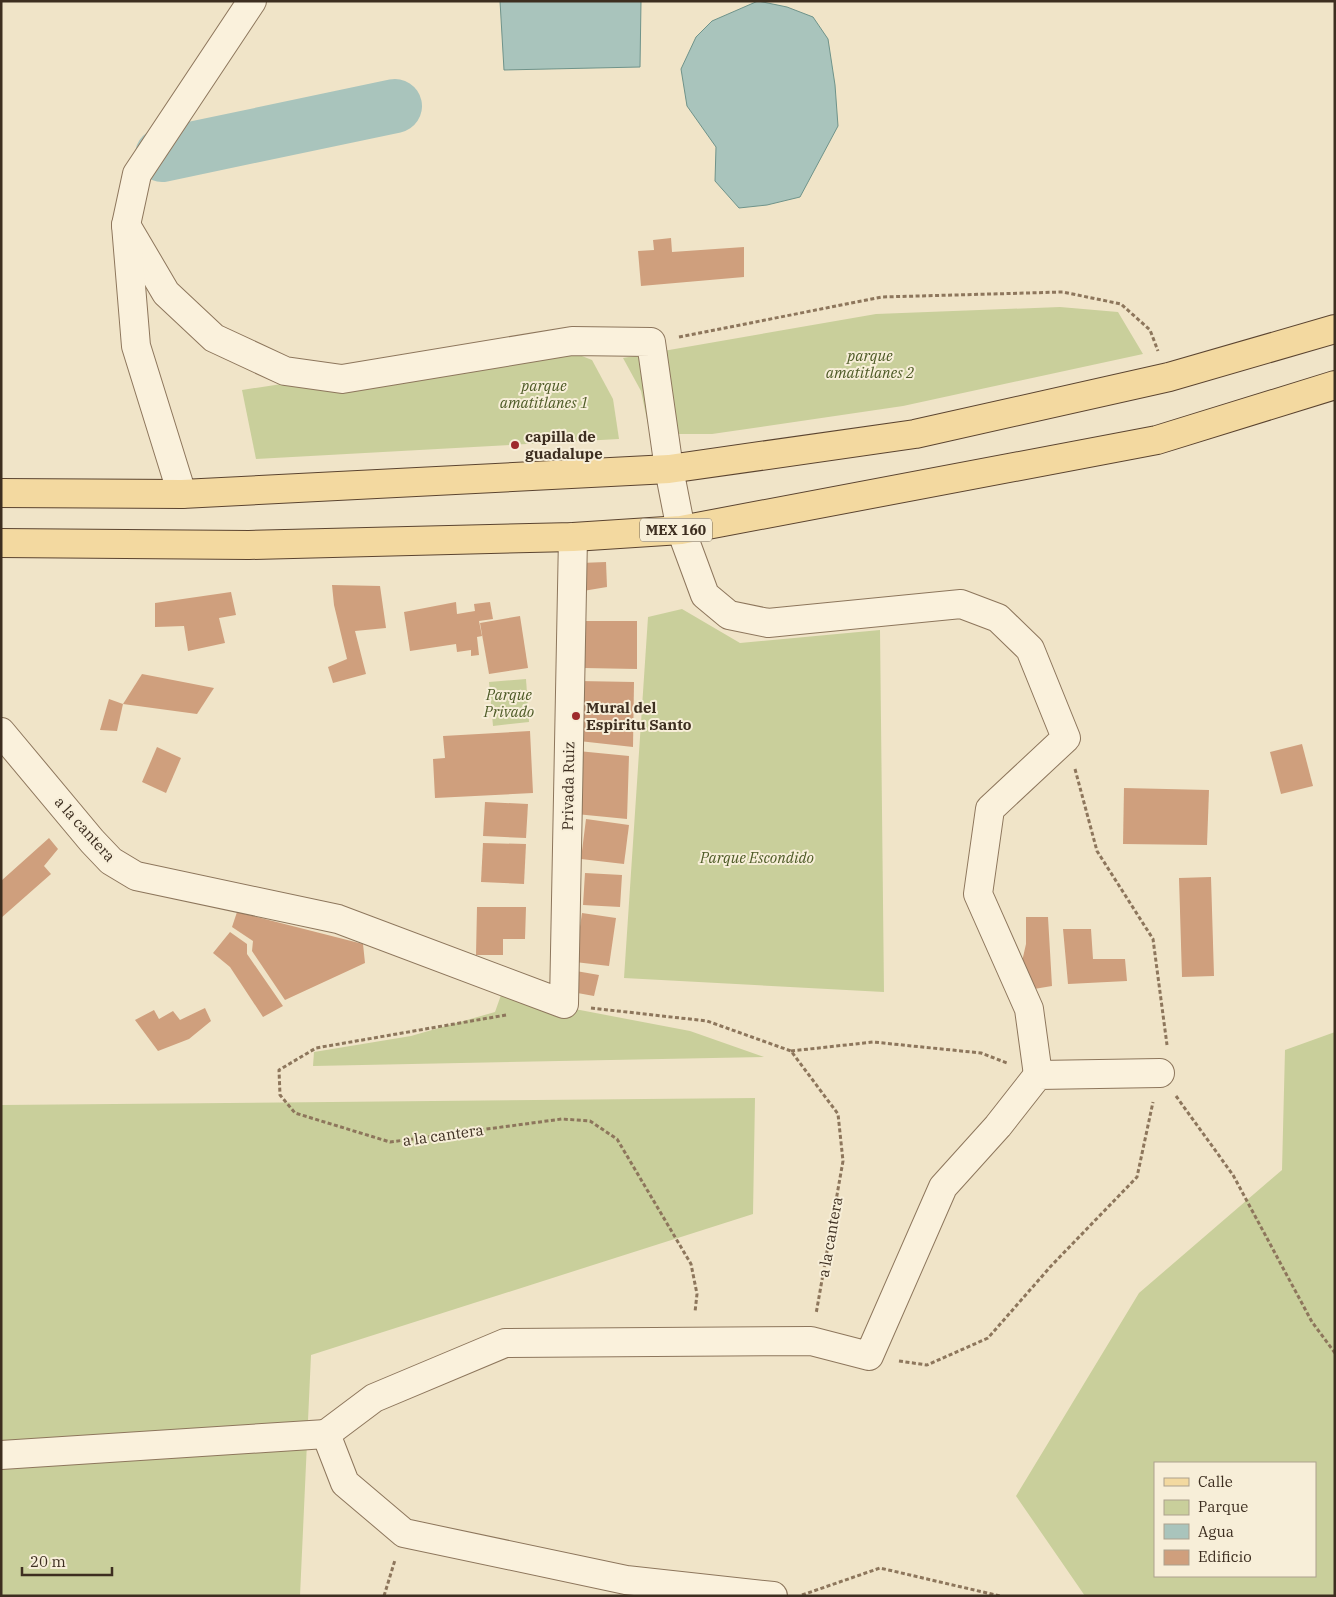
<svg xmlns="http://www.w3.org/2000/svg" width="1336" height="1597" font-family="'IBM Plex Serif',serif">
<rect width="100%" height="100%" fill="#f0e4c8"/>
<g fill="#c9cf9b" fill-rule="evenodd">
<polygon points="1060,307 1118,312 1143,354 903,406 712,434 650,434 641,391 623,358 876,314"/>
<polygon points="549,343 592,360 613,399 619,439 256,459 242,390"/>
<polygon points="682,609 740,643 880,630 884,992 624,978 648,617"/>
<polygon points="526,679 529,722 493,726 489,682"/>
<polygon points="501,995 690,1031 764,1057 313,1066 314,1052 411,1036 495,1012"/>
<path d="M1335,1032V1596H1085L1016,1496L1139,1293L1282,1170L1285,1050ZM1315,1463V1576H1155V1463Z"/>
<polygon points="755,1098 753,1214 311,1355 300,1596 1,1596 1,1105"/>
</g>
<g fill="#a9c4bc" stroke="#6f938a">
<polygon points="500,1 641,1 640,67 504,70"/>
<polygon points="758,1 787,7 813,17 828,39 835,85 838,126 800,197 767,205 739,208 715,181 716,147 687,106 681,69 696,37 712,21"/>
</g>
<g fill="none" stroke-linecap="round" stroke-linejoin="round">
<polyline stroke="#a9c4bc" stroke-width="54" points="162,155 395,106"/>
</g>
<g fill="#cf9f7d">
<polygon points="671,238 672,252 744,247 744,277 641,286 638,251 654,250 653,240"/>
<polygon points="606,562 607,587 583,591 580,563"/>
<polygon points="332,585 380,586 386,628 355,631 366,674 333,683 328,667 347,659 334,605"/>
<polygon points="231,592 236,615 219,618 225,643 188,651 184,626 155,627 155,603"/>
<polygon points="456,602 457,614 475,611 474,604 490,602 493,619 479,621 482,636 477,637 479,655 471,656 471,650 457,652 456,644 410,651 404,612"/>
<polygon points="520,616 528,668 489,674 480,623"/>
<polygon points="584,621 637,621 637,669 584,668"/>
<polygon points="142,674 214,688 197,714 123,704"/>
<polygon points="579,681 634,682 633,747 579,741"/>
<polygon points="109,699 123,704 117,731 100,730"/>
<polygon points="530,731 533,793 435,798 433,759 445,758 443,736"/>
<polygon points="1302,744 1313,786 1281,794 1270,752"/>
<polygon points="157,747 181,758 166,793 142,782"/>
<polygon points="578,751 629,756 627,819 576,814"/>
<polygon points="1124,788 1209,790 1207,845 1123,844"/>
<polygon points="485,802 528,804 526,838 483,836"/>
<polygon points="586,819 629,825 624,864 581,859"/>
<polygon points="49,838 58,849 44,866 51,874 1,918 1,881"/>
<polygon points="483,843 526,844 524,884 481,882"/>
<polygon points="585,873 622,875 620,907 583,905"/>
<polygon points="1211,877 1214,976 1182,977 1179,878"/>
<polygon points="477,907 526,907 525,939 503,939 503,955 476,955"/>
<polygon points="237,912 363,944 365,963 285,1000 252,951 253,941 232,927"/>
<polygon points="582,913 616,918 609,966 575,962"/>
<polygon points="1026,917 1048,917 1052,986 1022,991 1021,966 1026,944"/>
<polygon points="1063,929 1091,929 1093,959 1125,959 1127,981 1068,984"/>
<polygon points="230,932 247,944 247,954 283,1006 263,1017 230,967 213,953"/>
<polygon points="576,971 599,975 594,996 572,992"/>
<polygon points="205,1008 211,1021 189,1039 158,1051 135,1020 154,1010 159,1019 173,1011 180,1020"/>
</g>
<g fill="none" stroke-linecap="round" stroke-linejoin="round">
<defs>
<g id="minor">
<polyline points="126,225 166,293 214,338 285,371 342,379 572,341 651,342 669,469 681,530 705,595 729,615 768,623 961,604 998,618 1030,649 1066,738 990,809 978,894 1029,1009 1038,1075"/>
<polyline points="182,494 136,346 126,225 137,174 252,1"/>
<polyline points="1,732 92,841 111,861 136,876 338,919 564,1004 573,537"/>
<polyline points="1,1455 326,1434"/>
<polyline points="773,1596 626,1580 404,1533 345,1483 326,1434 374,1398 505,1343 811,1341 869,1356 943,1187 998,1126 1038,1075 1160,1073"/>
</g>
<g id="primary">
<polyline points="1,493 182,494 669,469 915,434 1169,377 1335,329"/>
<polyline points="1,543 249,545 573,537 681,530 1157,440 1335,385"/>
</g>
</defs>
<use href="#minor" stroke="#8d765c" stroke-width="30"/>
<use href="#primary" stroke="#5b4430" stroke-width="30"/>
<g stroke="#8d765c" stroke-width="3" stroke-dasharray="4 2.5" stroke-linecap="butt">
<polyline points="679,337 882,297 1063,292 1121,304 1150,330 1158,351"/>
<polyline points="1075,769 1097,851 1153,939 1167,1045"/>
<polyline points="591,1008 707,1021 791,1051 838,1114 843,1161 816,1314"/>
<polyline points="506,1015 316,1048 279,1070 280,1095 295,1113 390,1142 562,1119 590,1121 617,1139 691,1264 697,1294 695,1312"/>
<polyline points="791,1051 873,1042 981,1053 1007,1063"/>
<polyline points="1176,1096 1233,1175 1312,1322 1335,1353"/>
<polyline points="899,1361 927,1365 988,1338 1051,1266 1137,1177 1153,1102"/>
<polyline points="802,1595 880,1568 1000,1596"/>
<polyline points="384,1596 395,1560"/>
</g>
<use href="#minor" stroke="#faf1dc" stroke-width="28"/>
<use href="#primary" stroke="#f3d9a0" stroke-width="28"/>
</g>
<g fill="#9e2a2b" stroke="#f7eed8" stroke-width="2">
<circle cx="515" cy="445" r="5"/>
<circle cx="576" cy="716" r="5"/>
</g>
<g text-anchor="middle" dominant-baseline="central" stroke-width="4" stroke-linejoin="round" paint-order="stroke">
<rect fill="#f7eed8" stroke="#756857" stroke-width="1" x="640" y="518.5" width="72" height="23" rx="4"/>
<g font-size="14" font-weight="bold" fill="#3d2e20">
<text x="676" y="530">MEX 160</text>
</g>
<g font-size="15" font-style="italic" fill="#4d5a26" stroke="#f7eed8">
<text x="870" y="355">parque<tspan x="870" dy="17">amatitlanes 2</tspan></text>
<text x="544" y="385">parque<tspan x="544" dy="17">amatitlanes 1</tspan></text>
<text x="509" y="694">Parque<tspan x="509" dy="17">Privado</tspan></text>
<text x="757" y="857">Parque Escondido</text>
</g>
<g font-size="15" font-weight="bold" fill="#3d2e20" stroke="#f7eed8" text-anchor="start">
<text x="525" y="436">capilla de<tspan x="525" dy="17">guadalupe</tspan></text>
<text x="586" y="707">Mural del<tspan x="586" dy="17">Espiritu Santo</tspan></text>
</g>
<g font-size="15" fill="#3d2e20" stroke="#f7eed8">
<text transform="translate(568 786) rotate(-89)">Privada Ruiz</text>
<text transform="translate(85 829) rotate(48)">a la cantera</text>
<text transform="translate(443 1135) rotate(-8)">a la cantera</text>
<text transform="translate(830 1237) rotate(-80)">a la cantera</text>
</g>
</g>
<rect width="1336" height="1597" fill="none" stroke="#3d2e20" stroke-width="5"/>
<rect x="1154" y="1462" width="162" height="115" fill="#f7eed8" stroke="#ada18e"/>
<rect x="1164" y="1478" width="25" height="8" fill="#f3d9a0" stroke="#ada18e"/>
<text x="1198" y="1487" font-size="15" fill="#3d2e20">Calle</text>
<rect x="1164" y="1500" width="25" height="15" fill="#c9cf9b" stroke="#ada18e"/>
<text x="1198" y="1512" font-size="15" fill="#3d2e20">Parque</text>
<rect x="1164" y="1524" width="25" height="15" fill="#a9c4bc" stroke="#ada18e"/>
<text x="1198" y="1537" font-size="15" fill="#3d2e20">Agua</text>
<rect x="1164" y="1550" width="25" height="15" fill="#cf9f7d" stroke="#ada18e"/>
<text x="1198" y="1562" font-size="15" fill="#3d2e20">Edificio</text>
<path d="M22 1567v8h90v-8" fill="none" stroke="#3d2e20" stroke-width="2.5"/>
<text x="30" y="1567" font-size="15" fill="#3d2e20" stroke="#f7eed8" stroke-width="4" paint-order="stroke">20 m</text>
</svg>
